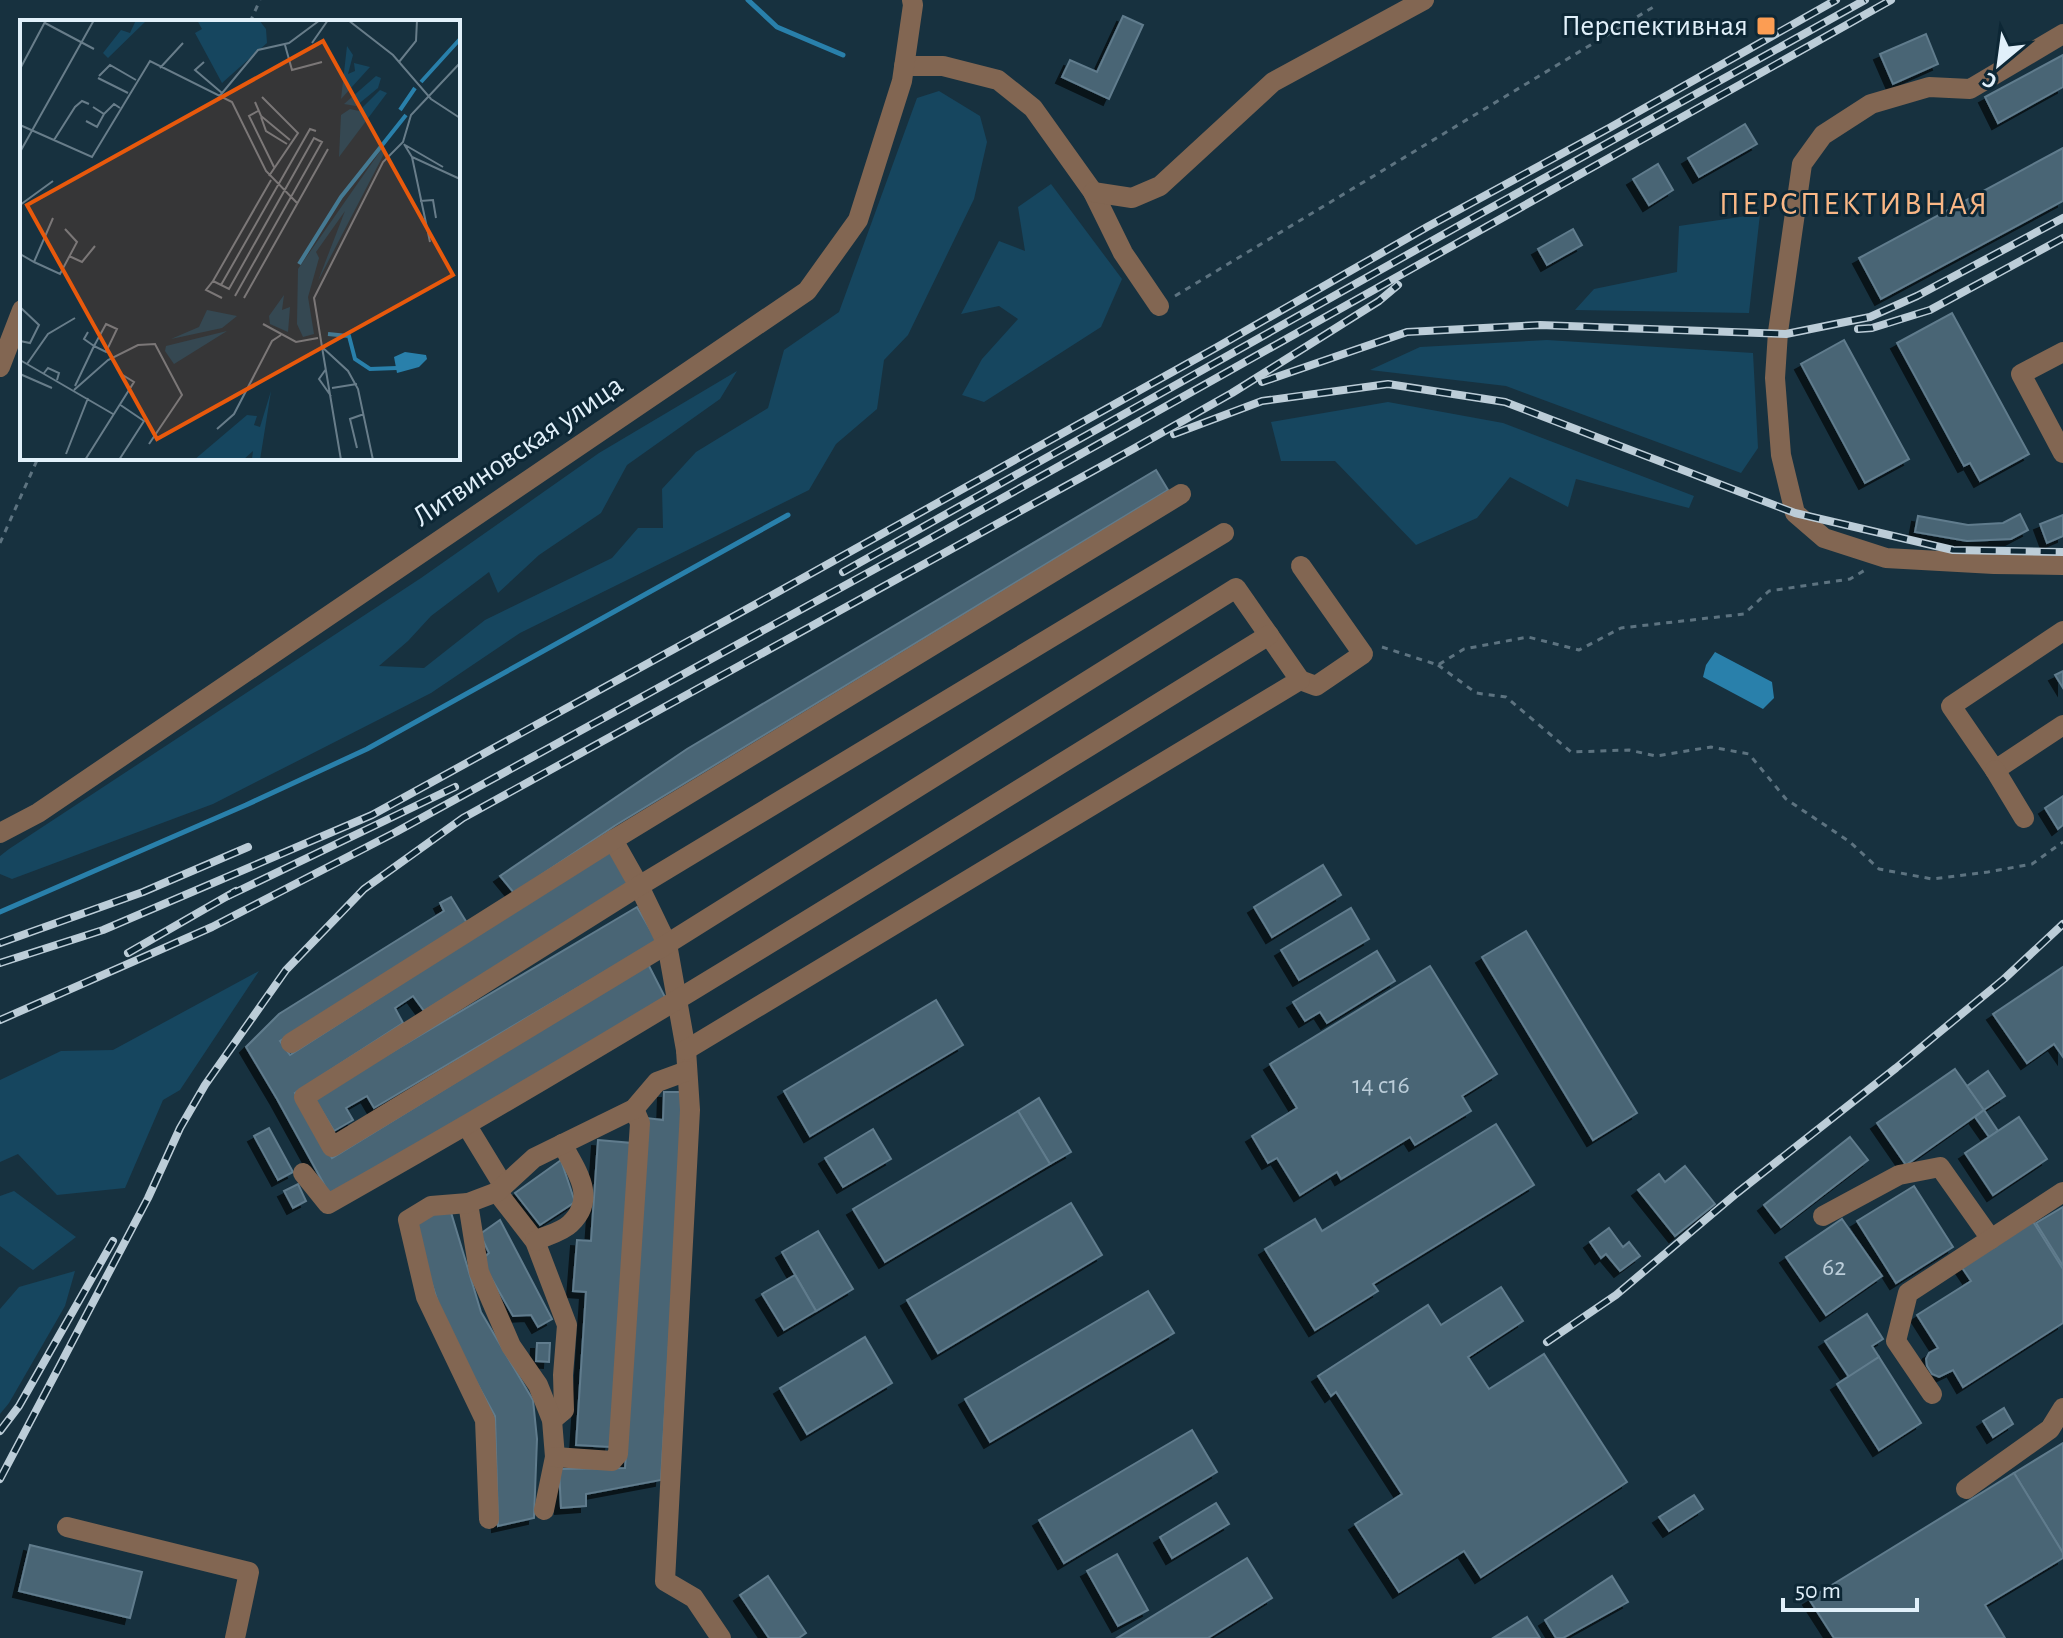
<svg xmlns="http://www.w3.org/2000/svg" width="2063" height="1638" font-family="'Alegreya Sans',sans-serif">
<defs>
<filter id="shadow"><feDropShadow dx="-6" dy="6" stdDeviation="0" flood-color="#0009"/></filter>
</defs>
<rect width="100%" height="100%" fill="#17313f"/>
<g fill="#16465f">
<polygon points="939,91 980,116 987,142 974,199 908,335 884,360 877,409 836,444 809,490 520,633 431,693 213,804 12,879 0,874 0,856 9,849 421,578 599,453 737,371 720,399 627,465 601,513 539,555 498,593 489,572 431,616 408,641 379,666 424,668 485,620 612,558 638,528 663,528 662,489 696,452 768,408 784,350 839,312 917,98"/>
<polygon points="1051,184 1122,279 1101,327 984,402 962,395 982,359 1018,319 999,306 961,314 999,241 1025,251 1018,207"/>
<polygon points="1760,214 1749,313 1575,310 1594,289 1677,272 1679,226"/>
<polygon points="1547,340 1753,353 1758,448 1741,473 1506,386 1370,370 1420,347"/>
<polygon points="1388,402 1503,423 1694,496 1689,508 1576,479 1568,507 1510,477 1477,518 1416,545 1335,461 1281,461 1271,422"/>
<polygon points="259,971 180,1090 163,1100 125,1188 57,1195 18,1154 0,1162 0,1080 61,1051 113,1050"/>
<polygon points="14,1191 76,1237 33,1270 0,1246 0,1196"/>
<polygon points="75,1271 65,1306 9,1403 0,1414 0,1309 19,1287"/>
</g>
<polygon fill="#2980ab" points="1715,652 1772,682 1774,698 1763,709 1703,677 1706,665"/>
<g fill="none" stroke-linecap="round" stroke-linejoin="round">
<g stroke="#2980ab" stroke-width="5">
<polyline points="748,0 777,27 843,55"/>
<polyline points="0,912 246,805 367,749 788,515"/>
</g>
</g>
<g fill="#4a6575" stroke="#607c8d" stroke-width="2" filter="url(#shadow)">
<polygon points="1123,16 1143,25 1109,99 1062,77 1070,60 1097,72"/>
<polygon points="1926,34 1938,64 1893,84 1880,54"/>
<polygon points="2063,55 2063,87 1998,123 1985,97"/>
<polygon points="1745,124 1757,144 1699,177 1688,158"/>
<polygon points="2063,148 2063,201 1881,299 1859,258"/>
<polygon points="1658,164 1673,190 1649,205 1633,179"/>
<polygon points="1573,229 1582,245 1547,265 1538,249"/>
<polygon points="1952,313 2029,454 1980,481 1970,463 1964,466 1897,343"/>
<polygon points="1844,340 1909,459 1865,483 1801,364"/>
<polygon points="1156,470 1168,490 616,825 514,893 500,876 687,749"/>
<polygon points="2020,514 2028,530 2011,539 1967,541 1915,532 1918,516 1968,525 2003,523"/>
<polygon points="2063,515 2063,536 2047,543 2040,524"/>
<polygon points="2063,671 2063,688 2055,675"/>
<polygon points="2063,796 2063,825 2058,829 2045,808"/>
<polygon points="610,849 631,884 424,1011 413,996 395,1008 403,1023 295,1093 332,1158 648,964 666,999 331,1197 277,1099 246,1047 279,1014 444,911 440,903 451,897 467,923 280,1041 290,1055"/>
<polygon points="1323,865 1341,895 1272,937 1254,907"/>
<polygon points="637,907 657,941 374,1108 367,1096 346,1108 353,1120 334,1131 314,1098"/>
<polygon points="1351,908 1369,939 1299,980 1281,950"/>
<polygon points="1526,931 1637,1113 1593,1140 1482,957"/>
<polygon points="1377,951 1395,981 1327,1023 1320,1012 1305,1021 1293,1002"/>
<polygon points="1430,966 1497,1074 1462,1096 1471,1111 1415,1145 1410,1137 1341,1179 1337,1172 1300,1195 1277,1158 1268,1163 1252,1136 1297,1108 1270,1064"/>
<polygon points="2063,967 2063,1057 2054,1044 2027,1063 1993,1014"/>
<polygon points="936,1000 963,1045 810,1136 784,1091"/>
<polygon points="1955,1069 1984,1110 1906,1165 1877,1123"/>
<polygon points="1988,1071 2005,1096 1984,1110 1967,1086"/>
<polygon points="664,1092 684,1092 661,1480 586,1494 586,1506 561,1508 559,1469 625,1468 647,1118 663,1120"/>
<polygon points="1039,1098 1071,1152 1050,1164 1018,1111"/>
<polygon points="1984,1110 1998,1131 1989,1137 1975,1117"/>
<polygon points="1018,1111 1050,1164 885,1262 853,1209"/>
<polygon points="2019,1117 2047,1159 1993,1195 1965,1153"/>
<polygon points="1496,1124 1534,1185 1373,1284 1378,1291 1315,1330 1265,1249 1315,1219 1322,1231"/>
<polygon points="269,1128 293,1172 278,1180 254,1136"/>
<polygon points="873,1129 891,1159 843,1187 825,1158"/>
<polygon points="1850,1137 1868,1160 1781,1227 1764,1205"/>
<polygon points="598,1140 632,1143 610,1447 576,1445 586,1292 573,1291 577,1240 591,1241"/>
<polygon points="561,1160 575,1202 540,1225 515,1193"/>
<polygon points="1685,1166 1715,1204 1675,1236 1638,1190 1659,1174 1665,1182"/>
<polygon points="298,1184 306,1201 293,1208 284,1191"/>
<polygon points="1914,1186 1953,1247 1896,1283 1857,1221"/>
<polygon points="1071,1203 1102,1255 938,1353 907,1300"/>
<polygon points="2063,1207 2063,1266 2036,1223"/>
<polygon points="450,1209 481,1312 533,1400 537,1439 534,1518 498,1526 495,1416 446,1327 419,1245 416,1220"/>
<polygon points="1842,1219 1882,1276 1826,1315 1786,1257"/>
<polygon points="500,1220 552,1319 538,1327 531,1315 513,1316 481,1260 489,1253 480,1234"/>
<polygon points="2032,1220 2063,1269 2063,1323 1963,1387 1953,1370 1939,1377 1932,1374 1927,1366 1926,1359 1929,1353 1938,1348 1917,1315 1971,1281 1961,1266"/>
<polygon points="1609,1228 1623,1247 1629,1242 1640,1256 1620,1271 1606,1254 1601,1258 1590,1242"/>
<polygon points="818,1231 853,1289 816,1311 782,1252"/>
<polygon points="795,1275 816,1311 784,1330 762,1294"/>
<polygon points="1501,1287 1523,1321 1468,1357 1489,1389 1544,1354 1627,1482 1481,1577 1464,1551 1399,1592 1355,1524 1402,1494 1336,1392 1331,1396 1318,1376 1428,1305 1441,1325"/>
<polygon points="1148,1291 1174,1333 990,1442 965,1399"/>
<polygon points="1867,1314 1883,1339 1872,1346 1879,1357 1849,1377 1825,1341"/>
<polygon points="865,1337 892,1383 807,1434 780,1388"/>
<polygon points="537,1343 550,1343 549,1362 536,1361"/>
<polygon points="1879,1357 1921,1423 1879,1450 1837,1384"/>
<polygon points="2004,1408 2013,1424 1993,1437 1983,1421"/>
<polygon points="1192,1430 1217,1472 1064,1563 1039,1520"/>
<polygon points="2063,1443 2063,1553 2014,1473"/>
<polygon points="2014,1473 2063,1553 2063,1558 1985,1605 2005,1638 1834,1638 1809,1599"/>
<polygon points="1694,1495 1703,1509 1669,1531 1659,1517"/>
<polygon points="1216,1503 1229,1524 1172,1558 1160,1537"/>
<polygon points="30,1545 142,1572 130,1618 19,1591"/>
<polygon points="1117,1554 1148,1610 1118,1626 1087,1571"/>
<polygon points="1247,1558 1272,1598 1208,1638 1117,1638"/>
<polygon points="768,1576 806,1633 799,1638 769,1638 740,1595"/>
<polygon points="1612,1576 1628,1602 1563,1638 1556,1638 1545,1620"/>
<polygon points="1527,1617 1540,1638 1493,1638"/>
</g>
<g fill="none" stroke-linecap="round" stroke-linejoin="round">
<g stroke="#5d7380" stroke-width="3" stroke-dasharray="6 6" stroke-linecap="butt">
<polyline points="250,22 260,0"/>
<polyline points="1175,296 1655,6"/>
<polyline points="0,543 38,458"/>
<polyline points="1382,647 1438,665 1464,649 1528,637 1579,650 1621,628 1744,614 1769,591 1850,579 1865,570"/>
<polyline points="1438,665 1476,693 1506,697 1571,752 1629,750 1656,756 1711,747 1749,754 1786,799 1850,842 1879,869 1932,879 1988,872 2032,864 2063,842"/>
</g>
<g stroke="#826652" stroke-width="20">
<polyline points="2063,34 1970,89 1929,87 1871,104 1823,135 1802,164 1778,332 1775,378 1781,455 1795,513 1824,538 1886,558 1994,564 2063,565"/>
<polyline points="904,66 943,66 998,80 1033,108 1093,192 1123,253 1159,306"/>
<polyline points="1093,192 1132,198 1160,186 1273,82 1424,0"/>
<polyline points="2063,352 2021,374 2063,453"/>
<polyline points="0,367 22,310"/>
<polyline points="2063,631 1951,706 1995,770 2063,725"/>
<polyline points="1300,680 1316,686 1363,654 1301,566"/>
<polyline points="1995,770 2024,818"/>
<polyline points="0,833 38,813 807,291 858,220 902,81 913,5 912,0"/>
<polyline points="613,840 639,886 667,944 686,1050 690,1110 665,1581 694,1598 721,1638"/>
<polyline points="291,1043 613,840 1181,494"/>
<polyline points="686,1050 1300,680 1236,588 667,944 332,1147 304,1097 639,886 1224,533"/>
<polyline points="467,1126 503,1185"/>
<path d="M303,1173L328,1204C648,1024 957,827 1269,635"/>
<polyline points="497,1192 535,1241 567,1325 563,1375 564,1410 552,1420"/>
<polyline points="468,1203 479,1272 511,1346 538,1385 552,1420 555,1457 544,1510"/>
<polyline points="1823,1216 1899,1175 1940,1167 1991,1239"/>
<path d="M535,1241C545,1236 562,1232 570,1224C598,1198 576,1170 562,1144"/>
<polyline points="1932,1394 1896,1341 1908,1293 2063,1192"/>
<polyline points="555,1457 612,1461 618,1454 640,1123 634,1109"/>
<polyline points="1966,1489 2050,1429 2063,1408"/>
<polyline points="489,1519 485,1420 426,1297 408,1220 431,1206 468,1203 497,1192 534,1158 634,1109 657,1082 687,1071"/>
<polyline points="67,1527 249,1572 235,1638"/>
</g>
<defs>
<g id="rail">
<polyline points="1858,329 1872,328 1930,310 2063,238"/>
<polyline points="1262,382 1407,332 1540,325 1786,334 1870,317 1917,296 2063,218"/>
<polyline points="1174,434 1262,401 1388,384 1505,402 1795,513 1953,550 2063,552"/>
<polyline points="843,572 1478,215 1865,0"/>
<polyline points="228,896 455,787"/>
<polyline points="0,943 143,892 248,847"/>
<polyline points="128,953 236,891"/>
<polyline points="0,963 103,930 372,815 776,593 1219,346 1427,227 1611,127 1836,0"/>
<polyline points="0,1020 212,927 396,832 924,542 1891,0"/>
<polyline points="1547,1342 1616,1295 1737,1193 1896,1068 2004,979 2063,924"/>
<polyline points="0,1431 19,1406 113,1241"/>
<polyline points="0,1479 148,1198 180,1128 205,1085 286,970 364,889 463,818 1133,449 1232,393 1379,301 1398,285"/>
</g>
</defs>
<use href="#rail" stroke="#bccdd8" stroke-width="8"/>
<use href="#rail" stroke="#0d2735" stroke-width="5" stroke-dasharray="15" stroke-linecap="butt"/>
</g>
<rect fill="#fc9d53" stroke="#0d2735" stroke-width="3" x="1756" y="16" width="20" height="20" rx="4"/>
<g text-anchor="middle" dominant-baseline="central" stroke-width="6" stroke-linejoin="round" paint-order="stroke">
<g font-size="26" fill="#bbcdd9">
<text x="1381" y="1085">14 с16</text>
<text x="1834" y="1267">62</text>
</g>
<g font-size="30" fill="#e1f0fa" stroke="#0d2735" text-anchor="end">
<text x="1748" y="26">Перспективная</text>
</g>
<g font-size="30" fill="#e1f0fa" stroke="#0d2735">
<text transform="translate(518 451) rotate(-34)">Литвиновская улица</text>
</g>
<g font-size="32" letter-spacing="2" fill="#f9b786" stroke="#0d2735">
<text x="1854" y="204">ПЕРСПЕКТИВНАЯ</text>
</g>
</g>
<g transform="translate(20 20)">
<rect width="440" height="440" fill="#17313f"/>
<path d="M116,0H127L88,38L83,33L101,10L110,13ZM177,0H239L246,9L247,23L202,63L175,13L182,9ZM327,26L333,35L328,54L335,51L334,43L350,47L321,79ZM356,56L361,58L358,68L336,86L324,84ZM360,70L367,73L319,137L321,95L330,89L339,91ZM361,130H366L298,261L325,191L296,232L299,238L288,277L294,314L283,317L277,304L278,249ZM264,275L262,290L270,287L268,312L250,304L249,296ZM187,290L217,296L202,308L151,319L179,307ZM207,311L154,344L145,331L146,326ZM251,371L240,440L232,439L233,431L223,440H174L227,395L237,396L234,405L240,407Z" fill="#16465f"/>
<path d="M385,332L406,335L407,339L399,347L377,353L374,337Z" fill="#2980ab"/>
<path fill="none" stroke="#2980ab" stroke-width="4" d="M401,62L440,19M380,90L395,68M279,244L321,177L386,95M308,314L329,316L335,339L350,349L377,348"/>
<path fill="none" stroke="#687d8a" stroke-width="2" d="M328,0L373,35L411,79L440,98M25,3L74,29M292,23L308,0M265,25L272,50L302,42M184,42L175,50L202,73M379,42L396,21L397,0M140,48L163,23M0,49L26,0M79,56L90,45L116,60M78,58L108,73M242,77L278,113L249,156M198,78L238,30L269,23L300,0M235,82L241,96L270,120M73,87L84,94L94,84L100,88M238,91L229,96L254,147M241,97L246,111L267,124M66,101L77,107L84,94M0,105L72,137L130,41L212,82L246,151L278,184M34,120L55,87L62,81L69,84M384,124L392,137L440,159M385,125L423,147M0,132L74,0M392,137L410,222M400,181L413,180L416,198M0,185L33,161M0,234L14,242L33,198M49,236L62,242L75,226M14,242L40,254L57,222L45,209M193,261L186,270L202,278M201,265L290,109L296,111M215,276L302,122L294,118L209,269L193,261L251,160M224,278L308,129M0,287L19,305L10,323L0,321M86,304L97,309L86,332L74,326ZM243,304L276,322L298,318M302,327L321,440M0,340L93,394M7,344L28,314L55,298M306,349L299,359L311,376M24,353L28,348L39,353L37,360M0,354L32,368M55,366L74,326L64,319L68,312M312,368L337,364M54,370L88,340L118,325L135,324L162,375L129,424M197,409L214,394L252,321L261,315M337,428L330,399L344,394M46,434L68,378M65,440L114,362L101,354M99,440L124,401L99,384M353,440L338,369L328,351L302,327L294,278L363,142L383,122L391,95L440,43"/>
<path fill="#e8590c" fill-opacity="0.15" stroke="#e8590c" stroke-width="4" d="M303,21L433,255L137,419L7,185Z"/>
<rect width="440" height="440" fill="none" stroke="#e1f0fa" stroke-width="4"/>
</g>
<g transform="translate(1999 64) rotate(209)" stroke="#0d2735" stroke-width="6" paint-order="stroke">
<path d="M0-6L14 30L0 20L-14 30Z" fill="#e1f0fa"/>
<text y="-12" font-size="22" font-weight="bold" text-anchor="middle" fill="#e1f0fa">С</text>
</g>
<path d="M1783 1598v12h134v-12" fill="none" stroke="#e1f0fa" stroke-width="4"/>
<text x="1795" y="1598" font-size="24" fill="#e1f0fa" stroke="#0d2735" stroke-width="6" paint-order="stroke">50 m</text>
</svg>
